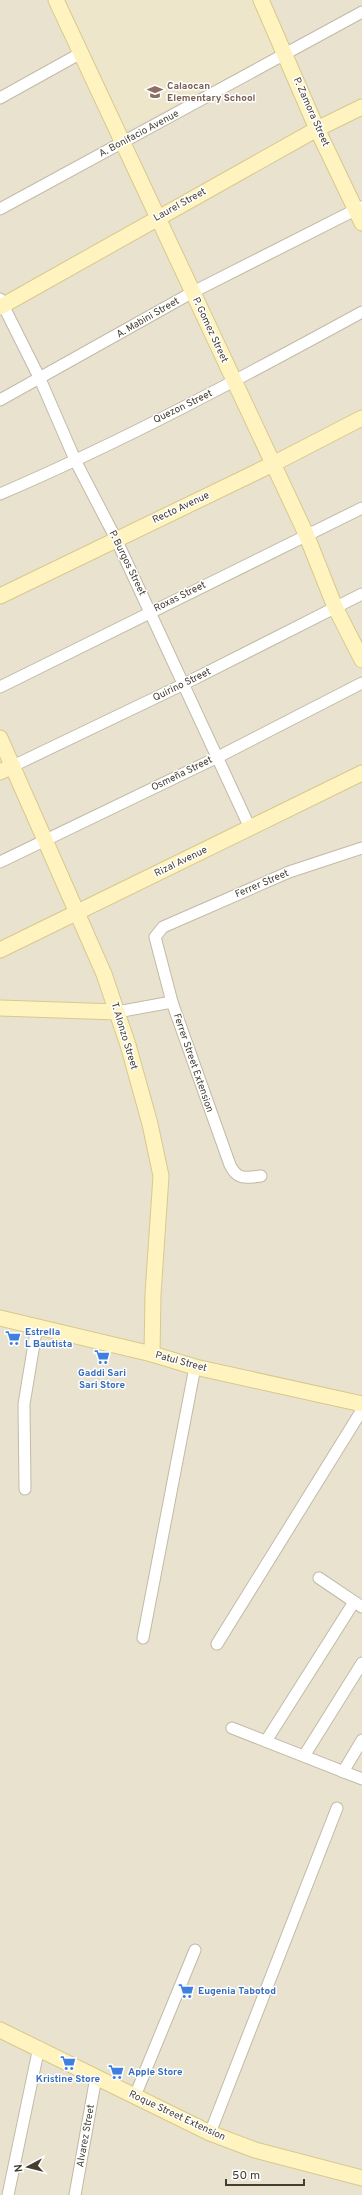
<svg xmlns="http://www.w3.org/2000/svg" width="362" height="2195" font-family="Overpass,sans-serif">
<rect width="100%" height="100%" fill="#f3efe2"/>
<rect fill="#e8e2cf" x="0" y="0" width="362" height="2195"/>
<polygon fill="#eee6ca" points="61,0 252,0 279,53 126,130"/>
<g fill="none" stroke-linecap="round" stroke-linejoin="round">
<defs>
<g id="street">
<polyline points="0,98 81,53"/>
<polyline points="0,209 362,12"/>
<polyline points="0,299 40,379 76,462 116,539 250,828"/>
<polyline points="0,400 193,292 361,207"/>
<path d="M0,494C124,441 243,377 362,312"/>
<polyline points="0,687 362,508"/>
<polyline points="13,766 184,684 362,594"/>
<polyline points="0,862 218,757 362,683"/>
<polyline points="117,1012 172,1002"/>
<path d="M261,1176C246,1178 237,1180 230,1165L172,1002L155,937L163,927L289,872L362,848"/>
<polyline points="25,1489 24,1404 37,1326"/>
<polyline points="319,1578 362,1607"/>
<polyline points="143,1638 195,1367"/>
<polyline points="217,1644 362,1410"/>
<polyline points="232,1728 362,1779"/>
<polyline points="266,1741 354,1602"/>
<polyline points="304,1756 362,1663"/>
<polyline points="343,1772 362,1740"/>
<polyline points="135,2096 195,1950"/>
<polyline points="210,2133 337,1808"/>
<polyline points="8,2195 39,2047"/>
<polyline points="75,2195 96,2077"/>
</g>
<g id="secondary">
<polyline points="56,0 306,534 335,607 362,660"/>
<polyline points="261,0 317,129 362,223"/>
<polyline points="0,307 317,129 362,107"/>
<polyline points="0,596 273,464 362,418"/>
<polyline points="0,738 104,974 128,1045 150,1124 161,1176 153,1294 152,1354"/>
<polyline points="0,772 13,766"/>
<polyline points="0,950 362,773"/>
<polyline points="0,1008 117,1012"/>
<polyline points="0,1318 152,1354 195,1367 362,1404"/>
<polyline points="0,2030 210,2133 255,2150 362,2178"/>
</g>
</defs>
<use href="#street" stroke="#c2baa7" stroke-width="13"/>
<use href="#secondary" stroke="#d8c98c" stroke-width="17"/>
<use href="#street" stroke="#fff" stroke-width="11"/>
<use href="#secondary" stroke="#fff4c0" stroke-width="15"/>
</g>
<defs>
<symbol id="school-bare" viewBox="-9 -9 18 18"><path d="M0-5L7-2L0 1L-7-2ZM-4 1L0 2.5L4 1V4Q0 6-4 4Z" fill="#8d6e63" stroke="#fff" stroke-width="2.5" paint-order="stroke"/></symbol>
<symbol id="supermarket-bare" viewBox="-9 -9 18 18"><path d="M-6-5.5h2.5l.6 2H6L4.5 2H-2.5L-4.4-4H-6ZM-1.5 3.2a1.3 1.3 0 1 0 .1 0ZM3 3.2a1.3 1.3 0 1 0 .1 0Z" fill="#3f7fe0" stroke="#fff" stroke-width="2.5" paint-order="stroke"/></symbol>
</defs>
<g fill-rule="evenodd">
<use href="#school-bare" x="144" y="81" width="22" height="22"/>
<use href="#supermarket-bare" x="2" y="1327" width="22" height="22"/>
<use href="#supermarket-bare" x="91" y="1346" width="22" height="22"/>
<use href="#supermarket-bare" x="175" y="1980" width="22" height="22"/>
<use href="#supermarket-bare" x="57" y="2052" width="22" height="22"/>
<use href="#supermarket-bare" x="105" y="2061" width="22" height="22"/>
</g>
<g text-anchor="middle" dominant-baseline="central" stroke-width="3" stroke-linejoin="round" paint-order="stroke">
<g font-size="10" font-weight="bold" fill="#785e54" stroke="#fff" text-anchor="start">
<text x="167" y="86">Calaocan<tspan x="167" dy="12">Elementary School</tspan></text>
</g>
<g font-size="10" fill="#453f32" stroke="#fff">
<text transform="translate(311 112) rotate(66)">P. Zamora Street</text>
<text transform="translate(139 134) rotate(-28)">A. Bonifacio Avenue</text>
<text transform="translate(180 205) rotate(-29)">Laurel Street</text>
<text transform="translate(148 318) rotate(-30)">A. Mabini Street</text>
<text transform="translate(210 330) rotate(65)">P. Gomez Street</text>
<text transform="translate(183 407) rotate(-26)">Quezon Street</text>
<text transform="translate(181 508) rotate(-25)">Recto Avenue</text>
<text transform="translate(127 563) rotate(64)">P. Burgos Street</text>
<text transform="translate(180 597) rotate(-26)">Roxas Street</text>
<text transform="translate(182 685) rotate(-26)">Quirino Street</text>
<text transform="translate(182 774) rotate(-26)">Osmeña Street</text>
<text transform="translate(181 862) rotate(-26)">Rizal Avenue</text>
<text transform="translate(262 884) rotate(-23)">Ferrer Street</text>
<text transform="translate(124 1036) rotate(73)">T. Alonzo Street</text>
<text transform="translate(193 1063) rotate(71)">Ferrer Street Extension</text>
<text transform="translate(181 1362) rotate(15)">Patul Street</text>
<text transform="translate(177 2116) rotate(25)">Roque Street Extension</text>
<text transform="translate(86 2136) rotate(-80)">Alvarez Street</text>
</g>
<g font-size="10" font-weight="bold" fill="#366cbe" stroke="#fff" text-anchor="start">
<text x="25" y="1332">Estrella<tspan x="25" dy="12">L Bautista</tspan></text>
<text x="102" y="1373" text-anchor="middle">Gaddi Sari<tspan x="102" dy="12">Sari Store</tspan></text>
<text x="198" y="1991">Eugenia Tabotod</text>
<text x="128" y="2072">Apple Store</text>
<text x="68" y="2079" text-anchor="middle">Kristine Store</text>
</g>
</g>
<g transform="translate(28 2167) rotate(263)" stroke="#ffffff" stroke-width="3" paint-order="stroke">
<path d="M0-3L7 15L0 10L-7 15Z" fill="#453f32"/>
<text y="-6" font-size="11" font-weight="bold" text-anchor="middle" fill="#453f32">N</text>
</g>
<path d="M226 2179v6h78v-6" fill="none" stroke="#453f32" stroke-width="2"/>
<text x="232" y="2179" font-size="12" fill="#453f32" stroke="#ffffff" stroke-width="3" paint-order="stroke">50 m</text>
</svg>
